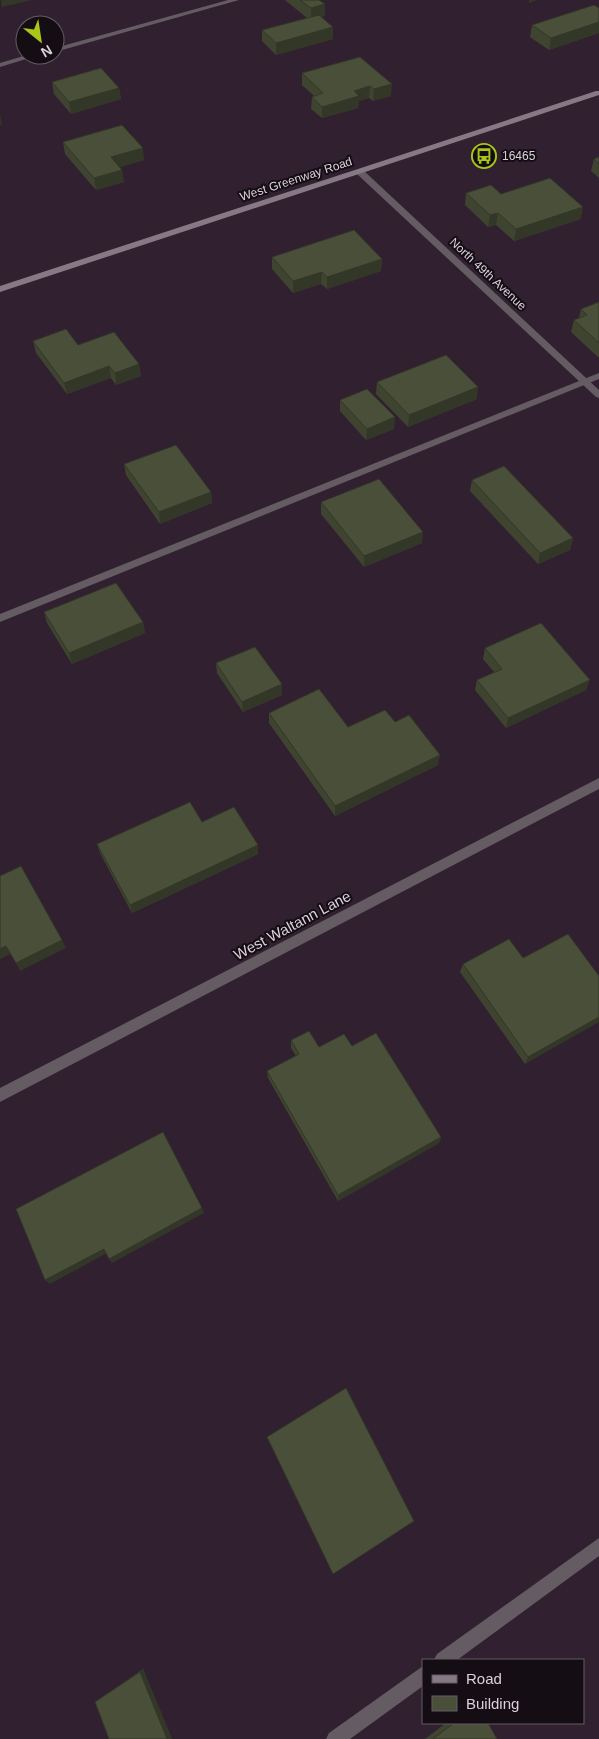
<svg xmlns="http://www.w3.org/2000/svg" width="599" height="1739" font-family="Arial,sans-serif">
<rect width="100%" height="100%" fill="#312030"/>
<g fill="none" stroke-linecap="round" stroke-linejoin="round">
<g fill="#645b63" fill-rule="evenodd">
<polygon points="228,0 239,0 55,52 55,48"/>
<polygon points="27,55 39,55 0,67 0,63"/>
<polygon points="599,373 599,379 0,622 0,614"/>
<polygon points="599,1538 599,1556 457,1660 434,1660 437,1654"/>
<polygon points="423,1666 423,1686 350,1739 326,1739 329,1733"/>
</g>
<g fill="#645b63" fill-rule="evenodd">
<polygon points="357,170 363,170 599,390 599,398 596,397 357,174"/>
<polygon points="599,778 599,789 0,1102 0,1088"/>
</g>
<polygon fill="#867985" fill-rule="evenodd" points="596,91 599,91 599,95 0,292 0,286"/>
</g>
<g fill="#3f4430">
<polygon points="285,0 319,0 325,16 321,17 333,39 276,55 262,41 262,30 307,18"/>
<polygon points="599,8 599,33 549,50 530,37 532,25"/>
<polygon points="360,57 391,96 373,101 369,98 359,101 358,108 322,118 311,109 312,97 314,96 302,85 302,73"/>
<polygon points="52,82 119,88 121,99 71,114 54,94"/>
<polygon points="63,142 144,160 120,167 124,182 96,190 65,154"/>
<polygon points="599,157 599,178 591,171 594,159"/>
<polygon points="466,193 501,194 581,219 514,241 496,225 488,227 465,205"/>
<polygon points="272,257 382,259 381,271 327,289 321,284 293,293 272,269"/>
<polygon points="599,302 599,357 598,357 571,332 574,320 579,318 581,309"/>
<polygon points="33,341 78,345 139,364 141,376 116,385 111,378 67,394 36,353"/>
<polygon points="377,382 477,399 408,427 376,394"/>
<polygon points="340,400 394,429 366,440 340,411"/>
<polygon points="124,464 211,492 212,503 160,524 126,475"/>
<polygon points="472,480 573,538 570,550 538,564 470,491"/>
<polygon points="321,502 422,543 364,567 321,514"/>
<polygon points="44,612 143,622 145,633 72,664 47,623"/>
<polygon points="485,648 586,690 506,728 475,690 477,680 494,672 483,659"/>
<polygon points="216,663 282,695 243,712 217,673"/>
<polygon points="269,713 348,727 438,765 335,816 269,723"/>
<polygon points="97,844 258,845 258,854 132,913 100,853"/>
<polygon points="523,958 599,976 525,1064 460,972 463,964"/>
<polygon points="291,1040 319,1047 352,1046 441,1137 439,1143 338,1201 268,1078 267,1071 296,1056 291,1048"/>
<polygon points="143,1669 172,1739 95,1702"/>
<polygon points="446,1723 488,1723 497,1739 425,1739"/>
</g>
<g fill="#333727">
<polygon points="1,0 32,0 2,7"/>
<polygon points="529,0 537,0 529,3"/>
<polygon points="325,4 325,16 311,20 311,8"/>
<polygon points="599,22 599,33 549,50 551,38"/>
<polygon points="333,27 333,39 276,55 276,43"/>
<polygon points="392,84 391,96 373,101 374,89"/>
<polygon points="370,86 369,98 359,101 358,108 322,118 322,107 354,91"/>
<polygon points="119,88 121,99 71,114 69,102"/>
<polygon points="0,114 2,125 0,125"/>
<polygon points="143,148 144,160 113,169 111,157"/>
<polygon points="122,170 124,182 96,190 94,178"/>
<polygon points="583,207 581,219 514,241 516,229"/>
<polygon points="498,213 496,225 488,227 490,215"/>
<polygon points="382,259 381,271 327,289 327,277"/>
<polygon points="322,272 321,284 293,293 293,281"/>
<polygon points="139,364 141,376 116,385 115,373"/>
<polygon points="109,366 111,378 67,394 64,383"/>
<polygon points="478,387 477,399 408,427 409,415"/>
<polygon points="395,417 394,429 366,440 367,429"/>
<polygon points="211,492 212,503 160,524 159,512"/>
<polygon points="423,532 422,543 364,567 364,556"/>
<polygon points="573,538 570,550 538,564 540,553"/>
<polygon points="143,622 145,633 72,664 69,653"/>
<polygon points="590,680 586,690 506,728 508,718"/>
<polygon points="282,684 282,695 243,712 242,702"/>
<polygon points="440,755 438,765 335,816 335,806"/>
<polygon points="258,845 258,854 132,913 130,905"/>
<polygon points="62,940 66,948 20,971 16,963"/>
<polygon points="6,946 11,954 0,959 0,949"/>
<polygon points="599,1017 599,1022 525,1064 528,1057"/>
<polygon points="441,1137 439,1143 338,1201 338,1195"/>
<polygon points="202,1208 204,1213 112,1263 109,1259"/>
<polygon points="104,1249 107,1253 50,1284 45,1280"/>
<polygon points="143,1669 172,1739 167,1739 140,1672"/>
</g>
<g fill="#494f38" stroke="#333727">
<polygon points="300,0 319,0 325,4 311,8"/>
<polygon points="594,5 599,8 599,22 551,38 532,25"/>
<polygon points="319,15 333,27 276,43 262,30"/>
<polygon points="360,57 392,84 374,89 370,86 354,91 359,96 322,107 312,97 323,93 302,73"/>
<polygon points="101,68 119,88 69,102 52,82"/>
<polygon points="122,125 143,148 111,157 122,170 94,178 63,142"/>
<polygon points="599,157 599,164 594,159"/>
<polygon points="550,178 583,207 516,229 498,213 490,215 466,193 491,185 501,194"/>
<polygon points="354,230 382,259 327,277 322,272 293,281 272,257"/>
<polygon points="599,302 599,343 574,320 587,315 581,309"/>
<polygon points="66,329 78,345 114,332 139,364 115,373 109,366 64,383 33,341"/>
<polygon points="446,355 478,387 409,415 377,382"/>
<polygon points="367,389 395,417 367,429 340,400"/>
<polygon points="176,445 211,492 159,512 124,464"/>
<polygon points="504,466 573,538 540,553 472,480"/>
<polygon points="379,479 423,532 364,556 321,502"/>
<polygon points="116,583 143,622 69,653 44,612"/>
<polygon points="541,623 590,680 508,718 477,680 502,669 485,648"/>
<polygon points="255,647 282,684 242,702 216,663"/>
<polygon points="319,689 348,727 385,710 395,722 409,715 440,755 335,806 269,713"/>
<polygon points="190,802 202,822 234,807 258,845 130,905 97,844"/>
<polygon points="21,866 62,940 16,963 6,946 0,949 0,876"/>
<polygon points="568,934 599,976 599,1017 528,1057 463,964 509,939 523,958"/>
<polygon points="309,1031 319,1047 344,1034 352,1046 376,1033 441,1137 338,1195 267,1071 299,1054 291,1040"/>
<polygon points="163,1132 202,1208 109,1259 104,1249 45,1280 16,1209"/>
<polygon points="346,1388 414,1521 333,1574 267,1437"/>
<polygon points="140,1672 167,1739 109,1739 95,1702"/>
<polygon points="454,1723 488,1723 497,1739 433,1739"/>
</g>
<defs>
<symbol id="bus-ring" viewBox="-11 -11 22 22"><circle r="9.5" fill="#140d14" stroke="#aac718" stroke-width="1.5"/><path d="M-5-6H5V4H4V6H2V4H-2V6H-4V4H-5ZM-3.5-4V0h7V-4ZM-3.5 1.2v1.5H-2V1.2ZM2 1.2v1.5H3.5V1.2Z" fill="#aac718"/></symbol>
</defs>
<g fill-rule="evenodd">
<use href="#bus-ring" x="470" y="142" width="28" height="28"/>
</g>
<g text-anchor="middle" dominant-baseline="central" stroke-width="4" stroke-linejoin="round" paint-order="stroke">
<g font-size="12" fill="#dcd1db" stroke="#140d14" text-anchor="start">
<text x="502" y="156">16465</text>
</g>
<g font-size="12" fill="#dcd1db" stroke="#140d14">
<text transform="translate(296 179) rotate(-18)">West Greenway Road</text>
<text transform="translate(488 274) rotate(43)">North 49th Avenue</text>
</g>
<g font-size="15" fill="#dcd1db" stroke="#140d14">
<text transform="translate(292 925) rotate(-28)">West Waltann Lane</text>
</g>
</g>
<rect x="422" y="1659" width="162" height="65" fill="#140d14" stroke="#645b64"/>
<rect x="432" y="1675" width="25" height="8" fill="#867985" stroke="#645b64"/>
<text x="466" y="1684" font-size="15" fill="#dcd1db">Road</text>
<rect x="432" y="1696" width="25" height="15" fill="#494f38" stroke="#645b64"/>
<text x="466" y="1709" font-size="15" fill="#dcd1db">Building</text>
<g transform="translate(40 40) rotate(150)"><circle r="24" fill="#140d14" stroke="#645b64"/>
<path d="M0-4L9 19L0 12L-9 19Z" fill="#aac718"/>
<text y="-8" font-size="14" font-weight="bold" text-anchor="middle" fill="#dcd1db">N</text>
</g>
</svg>
